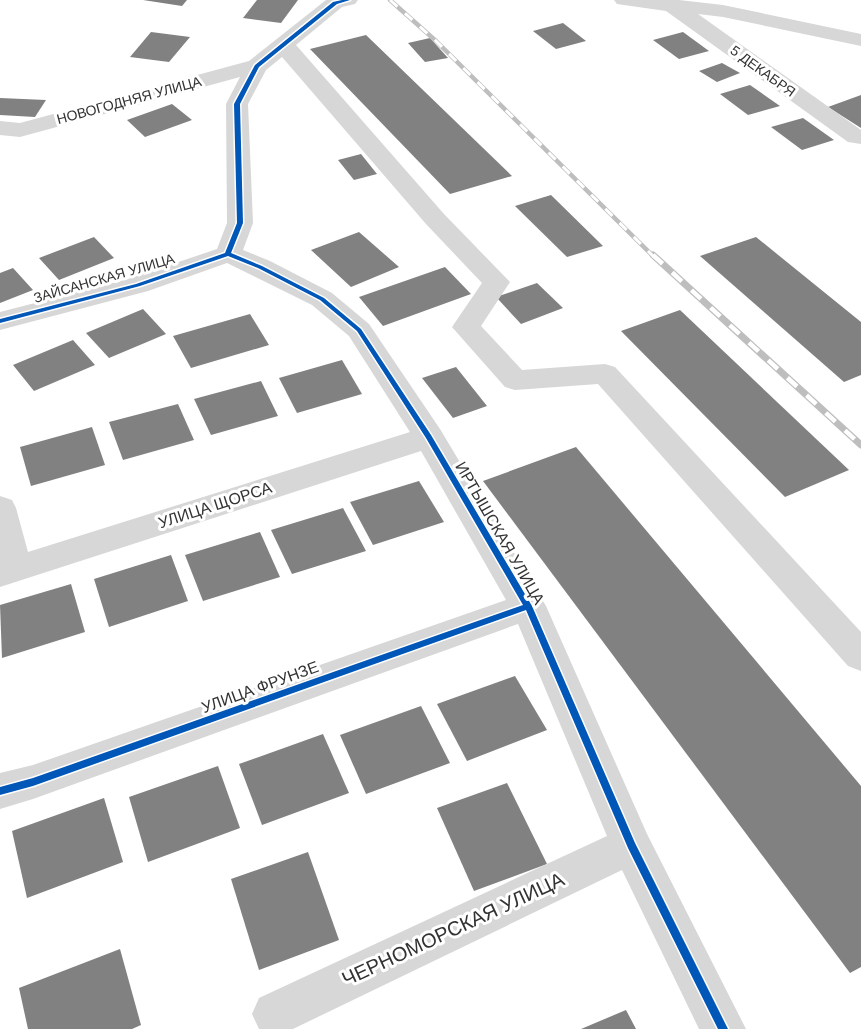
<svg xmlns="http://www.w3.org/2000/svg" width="861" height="1029" font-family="Helvetica,sans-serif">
<rect width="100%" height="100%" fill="#fff"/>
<g fill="#818181">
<polygon points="143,0 187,0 182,6"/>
<polygon points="257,0 298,0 281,23 243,18"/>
<polygon points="563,23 586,41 556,49 533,31"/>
<polygon points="151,32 190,37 169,62 130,57"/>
<polygon points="683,32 709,51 679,59 653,40"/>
<polygon points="366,35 512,176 450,194 310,49"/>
<polygon points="430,38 448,58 425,62 408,43"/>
<polygon points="722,63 740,73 717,82 699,71"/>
<polygon points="750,85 780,106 748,115 720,94"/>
<polygon points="861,95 861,128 828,107"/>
<polygon points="0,98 46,100 35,117 0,115"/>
<polygon points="172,104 192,120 145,137 127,120"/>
<polygon points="803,118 834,140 802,150 771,127"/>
<polygon points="361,154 377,174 354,180 338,160"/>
<polygon points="551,195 603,246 567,257 515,206"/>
<polygon points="359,232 399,267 351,287 311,250"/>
<polygon points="94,237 114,258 59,280 39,258"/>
<polygon points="756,237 861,322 861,375 844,382 700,256"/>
<polygon points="445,267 471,294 383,326 359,297"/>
<polygon points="13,268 33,290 0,303 0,273"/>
<polygon points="537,283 563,308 521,324 496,297"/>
<polygon points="143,309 166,334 109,358 86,333"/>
<polygon points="680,310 849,470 785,497 621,331"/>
<polygon points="250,314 269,345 191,368 173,336"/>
<polygon points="73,340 95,365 34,391 13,365"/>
<polygon points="342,360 362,394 297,413 279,378"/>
<polygon points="456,367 487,406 453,418 422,378"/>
<polygon points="261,381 278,416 211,435 194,399"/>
<polygon points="178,404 194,440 123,460 109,422"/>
<polygon points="92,427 105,465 31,486 20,447"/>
<polygon points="576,447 861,786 861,967 850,973 483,481"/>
<polygon points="419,481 444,522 373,545 350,502"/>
<polygon points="343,508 366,551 292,574 271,530"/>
<polygon points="260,532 280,577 203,601 185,555"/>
<polygon points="171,555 188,601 109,627 94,579"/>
<polygon points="71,584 85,632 2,658 0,605"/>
<polygon points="515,676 547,730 467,761 437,704"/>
<polygon points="421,706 450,763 366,794 340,735"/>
<polygon points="323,734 349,793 262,825 239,764"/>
<polygon points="218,766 240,828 148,862 129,797"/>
<polygon points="507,783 547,864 474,891 437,808"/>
<polygon points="104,798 123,862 27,898 12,831"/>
<polygon points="308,852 339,940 259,970 231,879"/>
<polygon points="120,949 141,1025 132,1029 28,1029 19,988"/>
<polygon points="626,1010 636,1029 581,1029"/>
</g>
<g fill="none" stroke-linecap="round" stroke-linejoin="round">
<g fill="#d7d7d7" fill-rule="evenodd">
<polygon points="326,0 358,0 355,4 342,7 296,45 444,214 510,282 481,326 522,370 605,364 615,367 861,632 861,671 848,666 598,384 515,390 505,387 452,327 482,283 426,224 282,57 266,70 248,104 253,223 243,250 270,261 332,293 369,324 440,429 546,606 647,834 746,1029 699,1029 622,870 293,1029 259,1029 252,1014 259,998 607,836 518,624 33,799 0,809 0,773 33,765 506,600 421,451 0,587 0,496 12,500 16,508 28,552 410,432 349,336 312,305 227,263 148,291 0,330 0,312 128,279 217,249 227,223 226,104 240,77 20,137 0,135 0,121 20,123 249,61"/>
<polygon points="614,0 679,0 723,5 861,34 861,46 723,17 698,14 861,130 861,144 848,142 666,11 617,4"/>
</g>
<defs>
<polyline id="rail-far1" points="390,0 436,41 654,257"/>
<polyline id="rail" points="653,255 861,445"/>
</defs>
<use href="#rail-far1" stroke="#bebebe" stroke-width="4.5"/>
<use href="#rail" stroke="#bebebe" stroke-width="7"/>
<use href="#rail-far1" stroke="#fff" stroke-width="3" stroke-dasharray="10" stroke-linecap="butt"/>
<use href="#rail" stroke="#fff" stroke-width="4.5" stroke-dasharray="13" stroke-linecap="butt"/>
<defs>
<polygon id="cycleway" points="342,0 350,0 337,4 259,67 240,104 243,223 231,253 262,266 324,298 361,329 431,435 532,606 635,843 728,1029 718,1029 628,848 526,610 33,786 0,795 0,787 33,778 523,605 426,438 357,331 320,300 258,268 228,256 140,286 0,323 0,319 136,284 225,253 237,223 234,104 255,65 333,2"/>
</defs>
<use href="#cycleway" stroke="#fff" stroke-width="3"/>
<use href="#cycleway" fill="#0057b8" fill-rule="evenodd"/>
</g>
<g text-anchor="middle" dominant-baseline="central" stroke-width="6" stroke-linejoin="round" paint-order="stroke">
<g font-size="14" fill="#333" stroke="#fff">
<text transform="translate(763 71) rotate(36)">5 ДЕКАБРЯ</text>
<text transform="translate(129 100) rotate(-15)">НОВОГОДНЯЯ УЛИЦА</text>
<text transform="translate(104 278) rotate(-16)">ЗАЙСАНСКАЯ УЛИЦА</text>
</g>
<g font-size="16" fill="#333" stroke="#fff">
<text transform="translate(215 505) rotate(-18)">УЛИЦА ЩОРСА</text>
<text transform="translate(500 533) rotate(60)">ИРТЫШСКАЯ УЛИЦА</text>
<text transform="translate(260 687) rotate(-20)">УЛИЦА ФРУНЗЕ</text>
</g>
<g font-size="20" fill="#333" stroke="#fff">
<text transform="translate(453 929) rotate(-25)">ЧЕРНОМОРСКАЯ УЛИЦА</text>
</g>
</g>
</svg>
